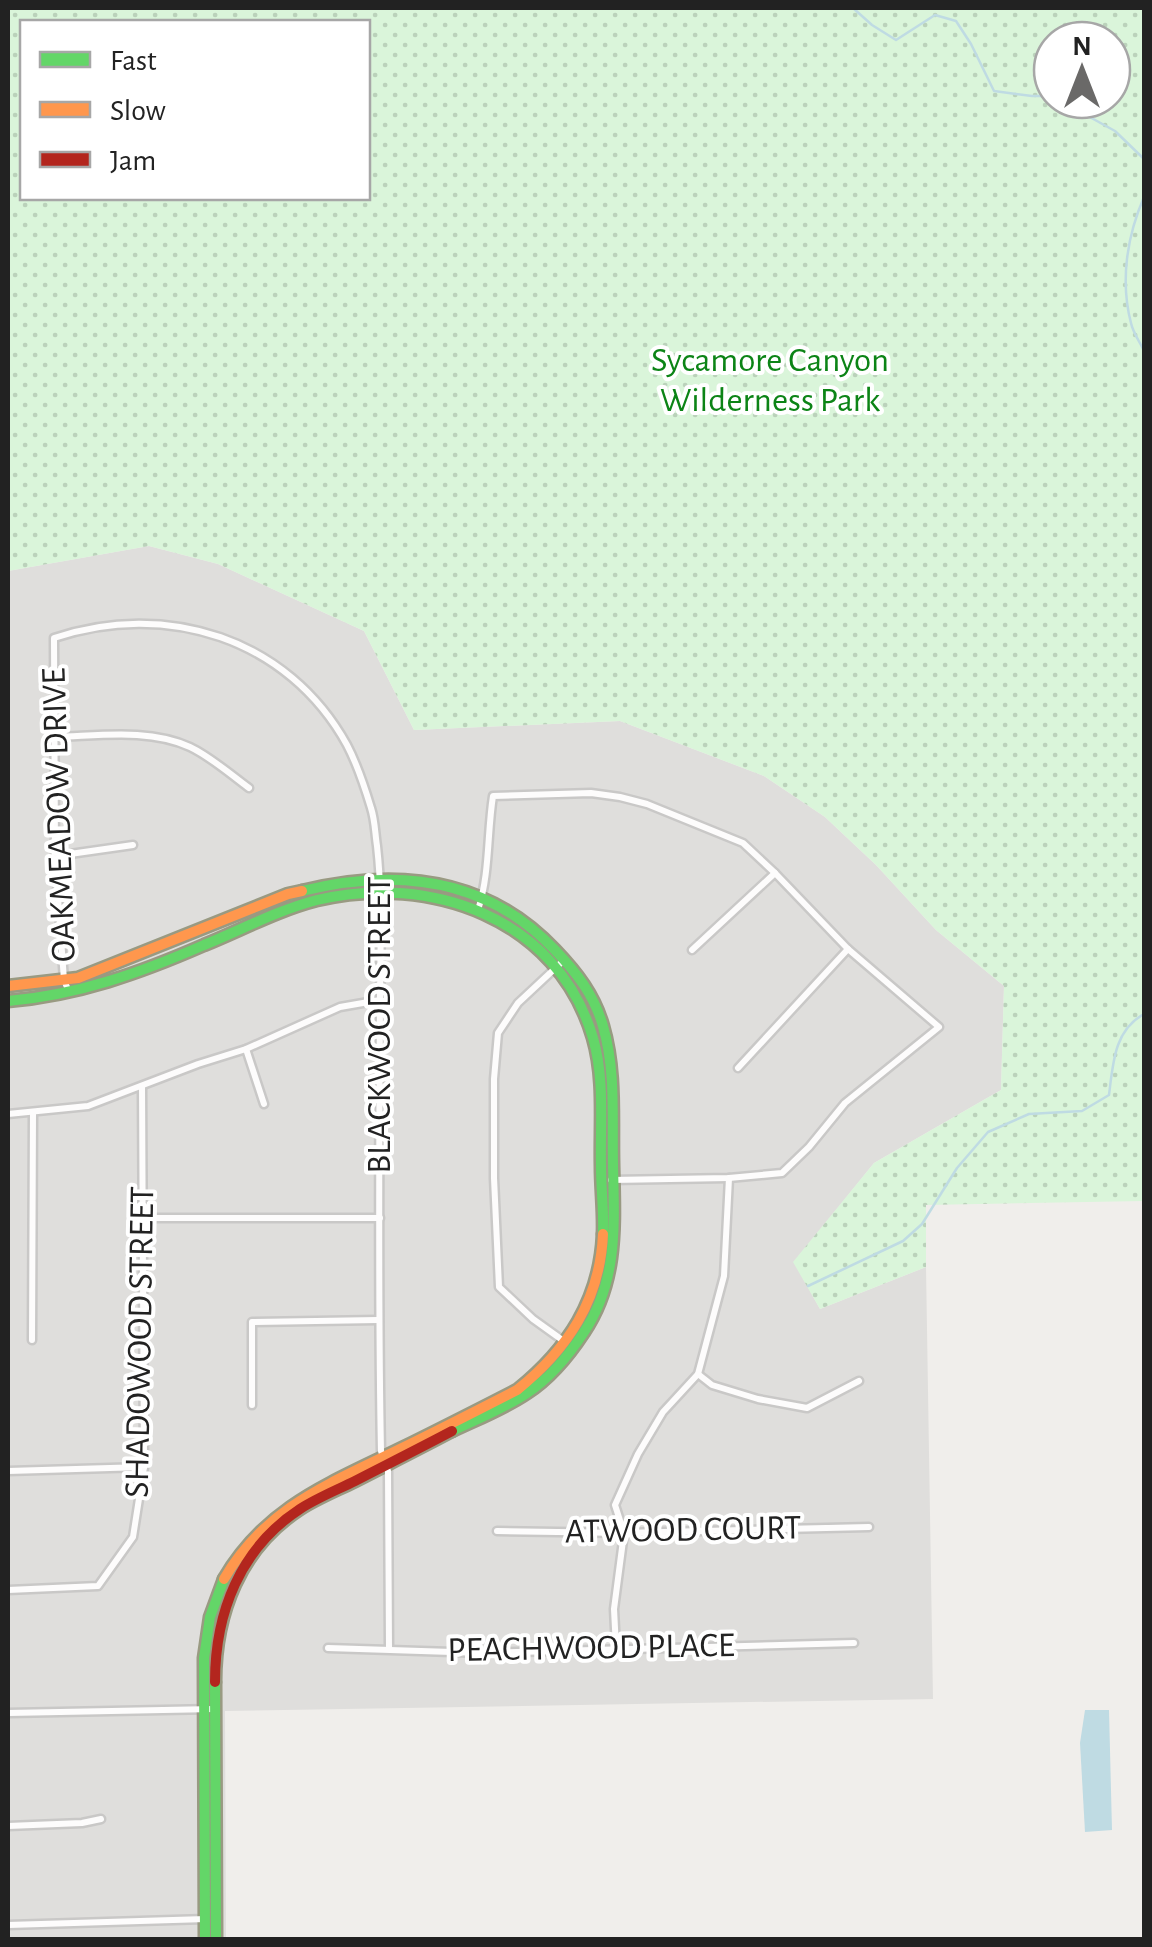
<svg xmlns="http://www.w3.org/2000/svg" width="1152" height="1947" font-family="'Alegreya Sans',sans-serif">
<defs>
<pattern id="park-dots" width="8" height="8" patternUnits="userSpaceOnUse" patternTransform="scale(2.5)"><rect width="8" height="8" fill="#daf5da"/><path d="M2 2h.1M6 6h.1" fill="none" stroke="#bbd2bb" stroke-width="1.8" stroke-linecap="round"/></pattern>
</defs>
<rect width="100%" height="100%" fill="#f0eeeb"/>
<polygon fill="#dfdedc" points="149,546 218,564 364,631 414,730 620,721 764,776 825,817 876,865 936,930 1004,986 1001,1090 874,1163 794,1262 820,1309 926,1267 933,1699 225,1711 226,1939 8,1940 8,571"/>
<path fill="url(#park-dots)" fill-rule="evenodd" d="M8,8H1144V1201L926,1205V1267L820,1309L793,1262L874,1163L1001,1090L1004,986L936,930L876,865L825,817L764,776L620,721L414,730L364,631L218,564L149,546L8,571ZM22,22H368V198H22ZM1052,40H1112V100H1052Z"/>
<polygon fill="#bfdbe3" points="1085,1710 1109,1710 1112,1830 1085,1832 1080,1743"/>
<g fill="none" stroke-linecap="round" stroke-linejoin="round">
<g stroke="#bfdbe3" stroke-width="2.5">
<polyline points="853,8 872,25 896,40 935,15 956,21 971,44 994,91 1032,96 1052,96"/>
<polyline points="1059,100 1115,131 1144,159"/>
<path d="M1144,197C1127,236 1120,281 1131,323C1133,333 1140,342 1144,351"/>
<path d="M808,1286L903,1241L922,1224L957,1168L988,1132L1029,1114L1082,1111L1109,1095C1113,1064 1114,1030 1144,1014"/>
</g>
<defs>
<g id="street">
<path d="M55,737C98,736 149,728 190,747C211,757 230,774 249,788"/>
<polyline points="56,856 133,845"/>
<path d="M478,910C490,873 487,834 493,796L591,793L620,797L647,804L743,843L775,873L848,949L939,1027L845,1103L809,1147L782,1173L729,1178L611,1180"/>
<polyline points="692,950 775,873"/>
<polyline points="564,960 518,1003 498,1033 494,1079 494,1178 499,1287 533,1319 565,1342"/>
<path d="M69,992L64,980L55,856L54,638C166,600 288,638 347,745C357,764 365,788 371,808C375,820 375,833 377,846C383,899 380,951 380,1004C379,1153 378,1302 381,1451L388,1471L389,1649"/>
<polyline points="246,1049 264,1104"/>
<polyline points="738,1068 848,949"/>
<polyline points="8,1114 88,1106 198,1064 246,1049 340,1007 380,1000"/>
<polyline points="143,1218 380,1218"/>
<polyline points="32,1340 33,1113"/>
<polyline points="698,1374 712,1385 758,1399 807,1408 859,1381"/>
<polyline points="252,1405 252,1322 378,1320"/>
<polyline points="8,1471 144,1467"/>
<polyline points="497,1531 624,1533 869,1527"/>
<polyline points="8,1590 98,1586 133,1537 144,1467 142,1086"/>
<polyline points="328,1648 483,1653 854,1643"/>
<polyline points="616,1648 614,1609 624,1533 615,1505 638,1454 663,1412 698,1374 724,1276 729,1178"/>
<polyline points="8,1713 215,1709"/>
<polyline points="8,1826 82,1823 101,1819"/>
<polyline points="8,1925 206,1919"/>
</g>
<g id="fast">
<path d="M302,891C395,868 486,877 555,950C577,973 594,995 603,1026C616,1071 612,1117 613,1163C614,1222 619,1280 584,1332C569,1355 550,1378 527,1393C505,1408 477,1419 452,1431"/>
<path d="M8,1001C78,995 140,973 204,945C241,930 278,910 317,900C430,873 558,918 593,1038C605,1079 600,1124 601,1166C601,1189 604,1212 603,1234"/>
<polyline points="215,1682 216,1940"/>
<polyline points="205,1940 204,1658 210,1617 224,1579"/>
</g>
<g id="slow">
<polyline points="8,986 78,978 288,894 302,891"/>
<path d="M224,1579C266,1507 329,1484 400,1449C439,1430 478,1410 517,1390C568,1349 600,1300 603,1234"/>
</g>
<path id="jam" d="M215,1682C215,1613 240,1548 300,1509C317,1498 337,1490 355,1481C388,1464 420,1448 452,1431"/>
</defs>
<use href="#street" stroke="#c9c8c7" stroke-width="11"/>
<use href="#fast" stroke="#999a82" stroke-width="15"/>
<use href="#slow" stroke="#999a82" stroke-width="15"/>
<use href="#jam" stroke="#999a82" stroke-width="15"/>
<use href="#street" stroke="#fdfcfc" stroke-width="6"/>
<use href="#fast" stroke="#63d668" stroke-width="10"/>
<use href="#slow" stroke="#ff974d" stroke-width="10"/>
<use href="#jam" stroke="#b3261e" stroke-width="10"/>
</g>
<g text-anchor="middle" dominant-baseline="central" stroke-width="8" stroke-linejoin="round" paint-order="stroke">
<g font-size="35" fill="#0c8416" stroke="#fff">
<text x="770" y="360">Sycamore Canyon<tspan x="770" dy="40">Wilderness Park</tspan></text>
</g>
<g font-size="35" fill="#222" stroke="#fff">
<text transform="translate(59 815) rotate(-92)">OAKMEADOW DRIVE</text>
<text transform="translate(379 1025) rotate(-90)">BLACKWOOD STREET</text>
<text transform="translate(140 1342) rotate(-89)">SHADOWOOD STREET</text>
<text transform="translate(683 1530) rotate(-1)">ATWOOD COURT</text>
<text transform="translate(591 1648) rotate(-1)">PEACHWOOD PLACE</text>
</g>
</g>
<rect width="1152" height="1947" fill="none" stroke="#222222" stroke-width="20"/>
<rect x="20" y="20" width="350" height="180" fill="#ffffff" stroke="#a7a7a7" stroke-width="2.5"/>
<rect x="40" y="52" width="50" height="15" fill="#63d668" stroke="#a7a7a7" stroke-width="2.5"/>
<text x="110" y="70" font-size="30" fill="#222222">Fast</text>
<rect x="40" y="102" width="50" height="15" fill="#ff974d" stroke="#a7a7a7" stroke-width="2.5"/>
<text x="110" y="120" font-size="30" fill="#222222">Slow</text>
<rect x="40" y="152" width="50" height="15" fill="#b3261e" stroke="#a7a7a7" stroke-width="2.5"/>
<text x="110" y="170" font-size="30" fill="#222222">Jam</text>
<g transform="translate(1082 70)"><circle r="48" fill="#ffffff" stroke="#a7a7a7" stroke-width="2.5"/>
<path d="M0-8L18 38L0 25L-18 38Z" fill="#6a6968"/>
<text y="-15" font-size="28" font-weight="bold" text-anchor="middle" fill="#222222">N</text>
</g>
</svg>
